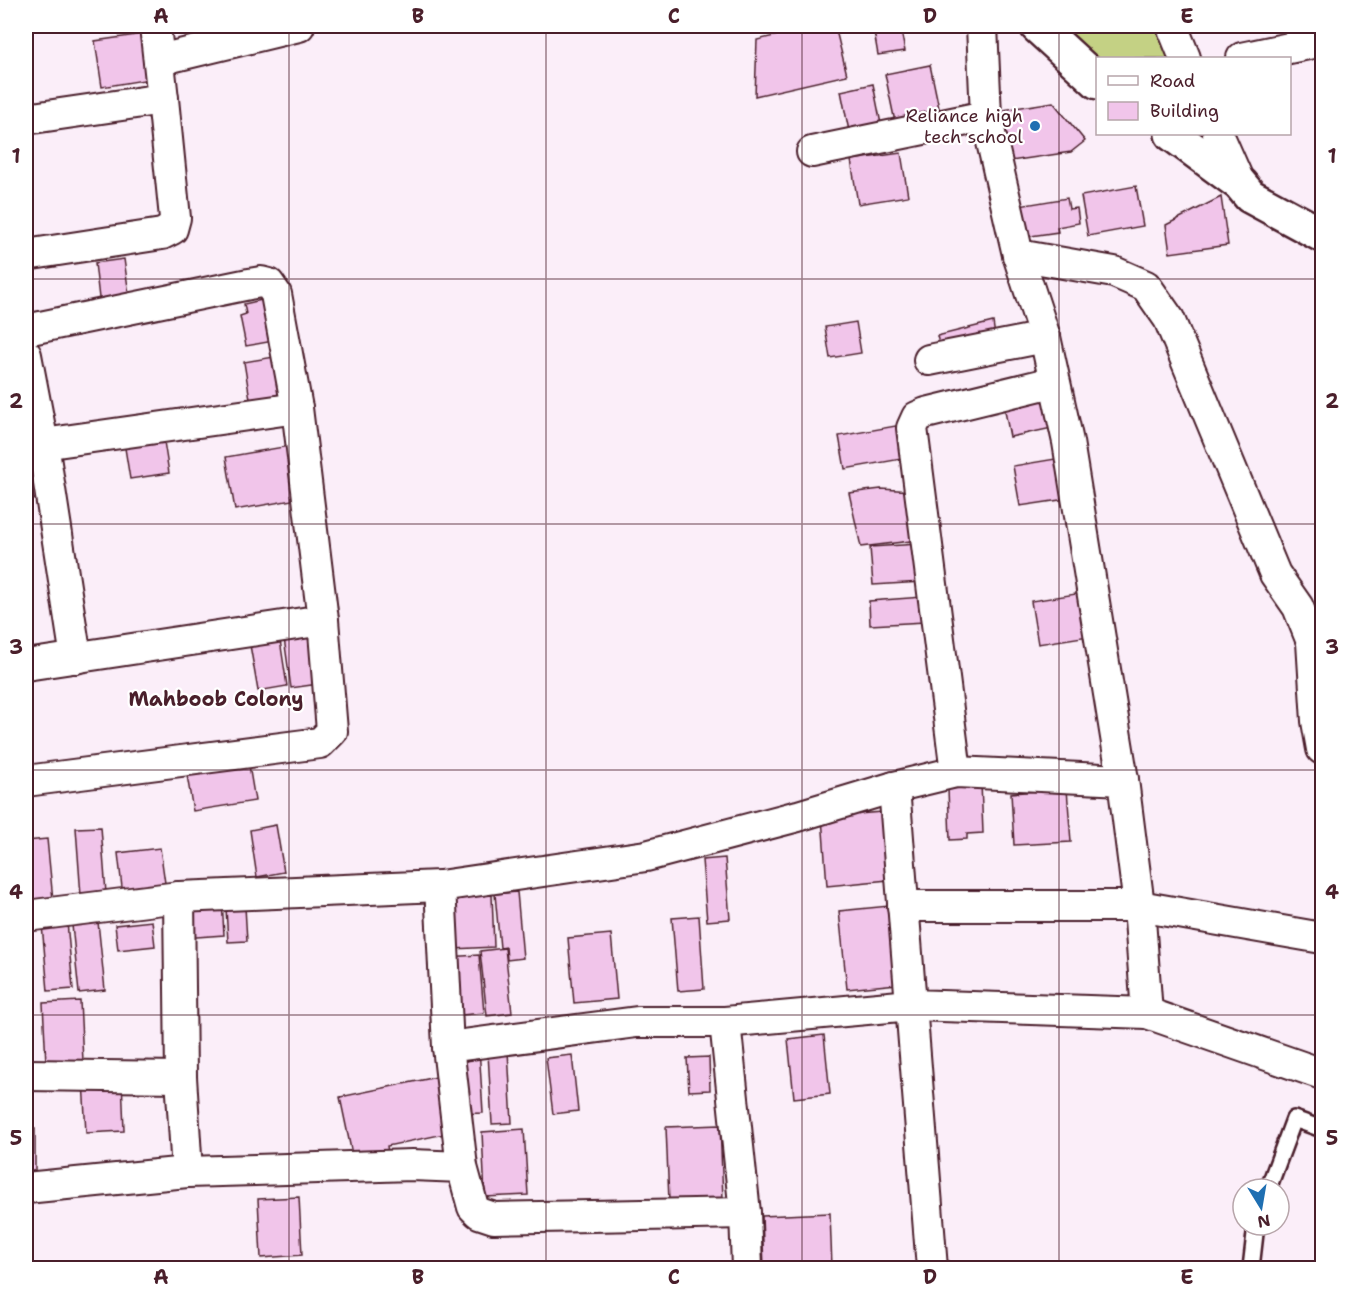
<svg xmlns="http://www.w3.org/2000/svg" width="1348" height="1294" font-family="'Shantell Sans',sans-serif">
<rect width="100%" height="100%" fill="#fbeef9"/>
<filter id="ink" filterUnits="userSpaceOnUse"><feTurbulence type="fractalNoise" baseFrequency=".0167" numOctaves="2"/><feDisplacementMap in="SourceGraphic" scale="12" xChannelSelector="R" yChannelSelector="G"/><feConvolveMatrix kernelMatrix="1 2 1 2 8 2 1 2 1" color-interpolation-filters="sRGB"/></filter>
<g filter="url(#ink)">
<polygon fill="#c4d184" stroke="#877858" stroke-width="1.5" points="1051,26 1169,26 1179,58 1098,58 1097,63"/>
<g fill="#f1c5ea" stroke="#4a1f2b" stroke-width="1.5">
<polygon points="816,26 835,26 847,75 755,96 757,40"/>
<polygon points="873,26 900,26 905,51 878,55"/>
<polygon points="143,34 150,79 102,87 95,41"/>
<polygon points="930,65 940,113 895,122 885,74"/>
<polygon points="873,84 882,129 850,136 841,91"/>
<polygon points="1053,102 1085,141 1071,152 1004,162 996,111"/>
<polygon points="901,153 908,196 858,204 851,160"/>
<polygon points="1136,186 1143,226 1088,236 1081,196"/>
<polygon points="1221,197 1228,245 1170,253 1166,225"/>
<polygon points="1067,198 1069,209 1077,208 1079,223 1057,227 1058,232 1024,237 1019,206"/>
<polygon points="124,259 130,302 100,307 95,263"/>
<polygon points="271,298 279,340 246,346 240,316 246,314 244,304"/>
<polygon points="856,322 861,353 830,358 825,327"/>
<polygon points="993,322 996,343 941,351 937,336"/>
<polygon points="280,356 287,399 251,405 244,362"/>
<polygon points="1046,397 1052,428 1010,437 1004,406"/>
<polygon points="901,425 907,458 845,469 839,436"/>
<polygon points="162,429 169,473 130,479 125,448 135,446 133,434"/>
<polygon points="289,446 298,499 235,510 226,457"/>
<polygon points="1067,457 1073,498 1020,506 1013,466"/>
<polygon points="40,467 45,498 26,500 26,470"/>
<polygon points="881,489 913,491 919,540 861,547 849,493"/>
<polygon points="919,544 922,582 873,585 870,547"/>
<polygon points="1082,593 1089,636 1038,644 1031,601"/>
<polygon points="923,597 925,622 870,625 869,601"/>
<polygon points="318,634 325,683 291,688 284,638"/>
<polygon points="280,640 287,686 258,691 250,645"/>
<polygon points="248,759 255,801 193,811 186,769"/>
<polygon points="981,783 983,833 967,834 967,839 950,840 948,789 961,788 961,784"/>
<polygon points="1067,789 1071,842 1014,845 1011,793"/>
<polygon points="882,812 888,880 827,886 822,817"/>
<polygon points="276,825 284,872 257,877 250,830"/>
<polygon points="101,827 106,893 81,896 76,828"/>
<polygon points="47,839 53,900 26,903 26,841"/>
<polygon points="160,848 166,890 123,896 118,853"/>
<polygon points="725,858 730,919 707,921 702,860"/>
<polygon points="517,892 523,958 507,960 506,947 500,948 495,894"/>
<polygon points="492,895 494,947 453,949 451,897"/>
<polygon points="222,900 224,935 183,938 181,902"/>
<polygon points="889,906 897,984 847,989 839,911"/>
<polygon points="245,907 247,941 228,942 226,908"/>
<polygon points="699,916 704,989 678,991 672,918"/>
<polygon points="152,921 155,946 118,950 115,925"/>
<polygon points="67,922 73,989 48,991 42,925"/>
<polygon points="98,922 105,990 79,993 72,925"/>
<polygon points="611,934 617,999 574,1003 568,938"/>
<polygon points="505,948 512,1013 487,1016 480,951"/>
<polygon points="479,955 484,1013 450,1016 446,957"/>
<polygon points="80,1001 83,1061 46,1063 43,1003"/>
<polygon points="824,1035 830,1094 794,1098 788,1039"/>
<polygon points="479,1047 483,1113 458,1114 455,1048"/>
<polygon points="508,1051 512,1123 492,1124 488,1053"/>
<polygon points="572,1055 578,1111 553,1114 546,1058"/>
<polygon points="709,1057 710,1090 689,1091 687,1058"/>
<polygon points="437,1077 449,1133 387,1146 388,1152 353,1159 340,1097"/>
<polygon points="122,1079 124,1131 86,1133 83,1081"/>
<polygon points="720,1125 723,1199 669,1201 666,1127"/>
<rect x="26" y="1129" width="9" height="54"/>
<polygon points="524,1129 528,1195 485,1197 482,1132"/>
<polygon points="299,1197 302,1255 261,1258 258,1199"/>
<polygon points="830,1213 832,1268 764,1268 762,1216"/>
</g>
<g fill="none" stroke-linecap="round" stroke-linejoin="round">
<defs>
<g id="service">
<polyline points="1268,1189 1294,1119 1322,1129"/>
<polyline points="1251,1268 1256,1225"/>
</g>
<g id="minor">
<polyline points="982,26 986,116 1018,255 1045,337 1068,442 1123,780"/>
<polyline points="1172,26 1185,58"/>
<polyline points="1242,58 1322,41"/>
<polyline points="159,60 299,26"/>
<polyline points="26,119 163,99 155,26"/>
<polyline points="1218,134 1240,184"/>
<polyline points="812,152 986,116"/>
<polyline points="26,255 162,234 172,229 175,218 163,99"/>
<polyline points="1018,255 1114,272 1146,286 1169,319 1275,574 1298,607 1312,642 1317,721 1322,749"/>
<polyline points="26,330 249,284 261,282 269,284 276,294 297,408 323,620 332,731 320,743 26,781"/>
<polyline points="26,355 43,444 76,658"/>
<polyline points="929,360 1045,337"/>
<polyline points="43,444 297,408"/>
<polyline points="26,665 323,620"/>
<polygon points="956,772 1123,780 1139,906 1147,1013 911,1005 894,787"/>
<polyline points="956,772 912,428 917,417 926,413 1053,382"/>
<polyline points="440,886 448,1047"/>
<polyline points="179,897 181,1077 187,1172"/>
<polyline points="903,906 1139,906 1322,938"/>
<polyline points="26,916 179,897 440,886 646,856 798,816 894,787"/>
<polyline points="1147,1013 1322,1074"/>
<polyline points="725,1022 745,1213 747,1268"/>
<polyline points="26,1075 181,1077"/>
<polyline points="462,1167 473,1207 479,1213 494,1218 745,1213"/>
<polyline points="26,1188 187,1172 412,1165 462,1167 448,1047 637,1022 725,1022 911,1005 932,1268"/>
</g>
<g id="tertiary">
<polyline points="1037,26 1098,82"/>
<polyline points="1172,134 1240,184 1250,196 1322,235"/>
</g>
</defs>
<use href="#service" stroke="#4a1f2b" stroke-width="20"/>
<use href="#minor" stroke="#4a1f2b" stroke-width="34"/>
<use href="#tertiary" stroke="#4a1f2b" stroke-width="38"/>
<use href="#service" stroke="#fff" stroke-width="15"/>
<use href="#minor" stroke="#fff" stroke-width="30"/>
<use href="#tertiary" stroke="#fff" stroke-width="33"/>
</g>
</g>
<path fill="none" stroke="#4a1f2b" stroke-width="1.5" stroke-opacity="0.55" d="M289,26V1268M546,26V1268M802,26V1268M1059,26V1268M26,279H1322M26,524H1322M26,770H1322M26,1015H1322"/>
<circle fill="#1f6fb2" stroke="#fff" stroke-width="2" cx="1035" cy="126" r="6"/>
<g text-anchor="middle" dominant-baseline="central" stroke-width="4.5" stroke-linejoin="round" paint-order="stroke">
<g font-size="18" fill="#4a1f2b" stroke="#fff" text-anchor="end">
<text x="1023" y="116">Reliance high<tspan x="1023" dy="21">tech school</tspan></text>
</g>
<g font-size="20" font-weight="bold" fill="#4a1f2b" stroke="#fff">
<text x="216" y="699">Mahboob Colony</text>
</g>
</g>
<rect width="1348" height="1294" fill="none" stroke="#fff" stroke-width="66"/>
<rect x="1096" y="57" width="195" height="78" fill="#ffffff" stroke="#b7a5aa" stroke-width="1.5"/>
<rect x="1108" y="76" width="30" height="9" fill="#ffffff" stroke="#b7a5aa" stroke-width="1.5"/>
<text x="1150" y="87" font-size="18" fill="#4a1f2b">Road</text>
<rect x="1108" y="102" width="30" height="18" fill="#f1c5ea" stroke="#b7a5aa" stroke-width="1.5"/>
<text x="1150" y="117" font-size="18" fill="#4a1f2b">Building</text>
<g transform="translate(1261 1207) rotate(169)"><circle r="28" fill="#ffffff" stroke="#b7a5aa" stroke-width="1.5"/>
<path d="M0-4.5L10 22L0 15L-10 22Z" fill="#1f6fb2"/>
<text y="-9" font-size="16" font-weight="bold" text-anchor="middle" fill="#4a1f2b">N</text>
</g>
<rect x="33" y="33" width="1282" height="1228" fill="none" stroke="#4a1f2b" stroke-width="2"/>
<g font-size="20" text-anchor="middle" font-weight="bold" fill="#4a1f2b">
<text x="161" y="23">A</text>
<text x="418" y="23">B</text>
<text x="674" y="23">C</text>
<text x="930" y="23">D</text>
<text x="1187" y="23">E</text>
<text x="16" y="163">1</text>
<text x="1332" y="163">1</text>
<text x="16" y="408">2</text>
<text x="1332" y="408">2</text>
<text x="16" y="654">3</text>
<text x="1332" y="654">3</text>
<text x="16" y="899">4</text>
<text x="1332" y="899">4</text>
<text x="16" y="1145">5</text>
<text x="1332" y="1145">5</text>
<text x="161" y="1284">A</text>
<text x="418" y="1284">B</text>
<text x="674" y="1284">C</text>
<text x="930" y="1284">D</text>
<text x="1187" y="1284">E</text>
</g>
</svg>
